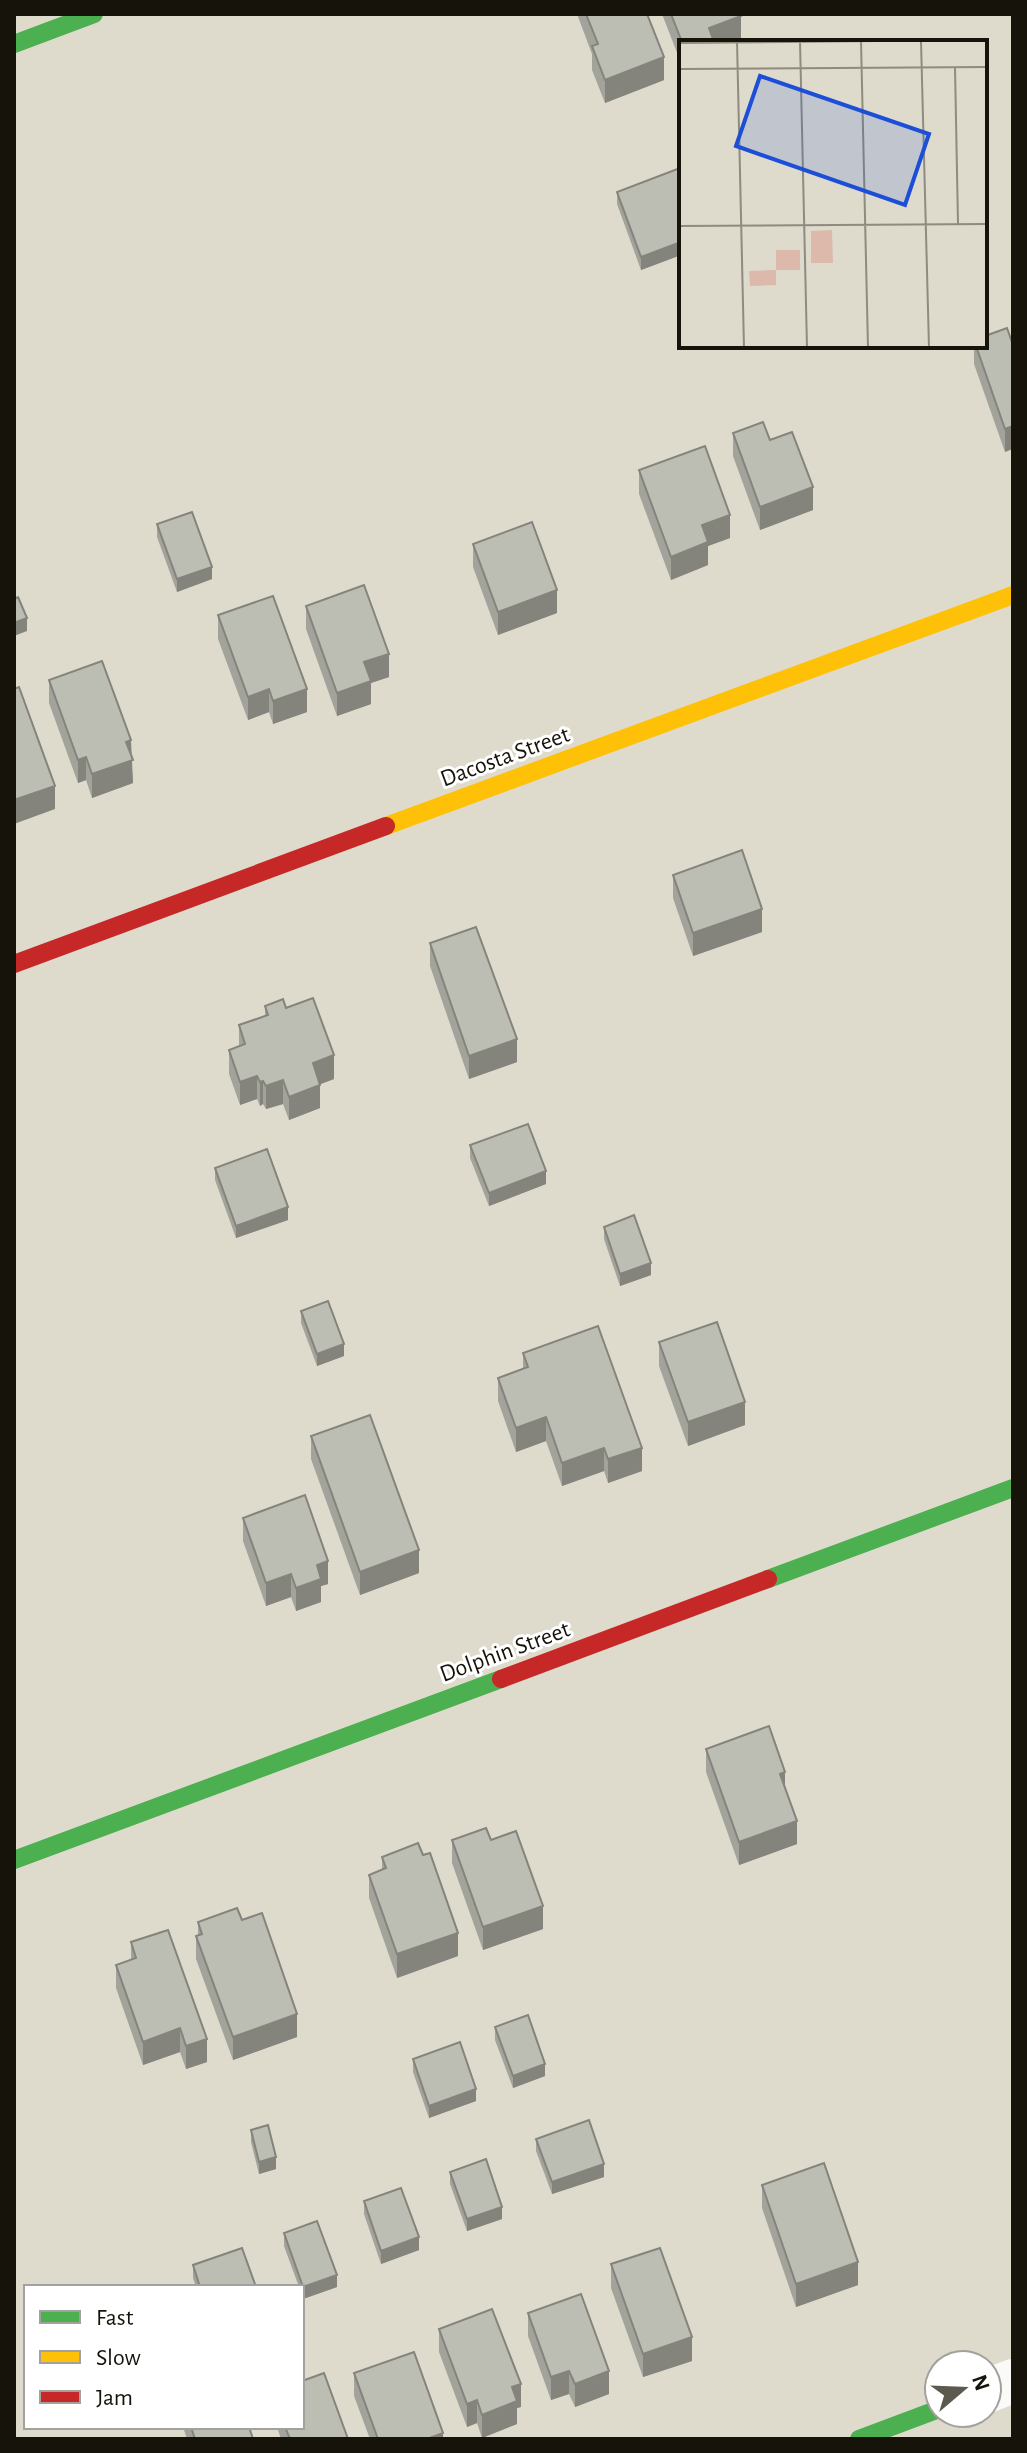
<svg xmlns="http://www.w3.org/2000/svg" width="1027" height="2453" font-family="'Alegreya Sans',sans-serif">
<rect width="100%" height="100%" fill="#dedbcd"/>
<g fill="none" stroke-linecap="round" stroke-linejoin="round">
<polyline stroke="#fafaf8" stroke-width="44" points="987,2391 1013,2381"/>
<g stroke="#4caf50" stroke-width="18">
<polyline points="14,44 94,14"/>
<polyline points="768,1579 1013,1488"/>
<polyline points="14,1860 501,1679"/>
<polyline points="859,2439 939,2409"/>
</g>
<polyline stroke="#ffc107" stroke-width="18" points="386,826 1013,595"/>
<g stroke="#c62828" stroke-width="18">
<polyline points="14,964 386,826"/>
<polyline points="501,1679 768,1579"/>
</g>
</g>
<g fill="#a2a39a">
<polygon points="577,14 647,14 664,80 605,103 592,70 592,54"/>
<polygon points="662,14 740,14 741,39 733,42 681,42 681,63"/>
<polygon points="681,170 681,255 641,270 617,204 617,192"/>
<polygon points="1013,345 1005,452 974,364 974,346"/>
<polygon points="733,433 770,440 813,510 760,530 733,456"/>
<polygon points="639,470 730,538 708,546 708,565 671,580 639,494"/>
<polygon points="157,524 212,579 177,592 157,537"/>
<polygon points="473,544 557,613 498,635 473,567"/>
<polygon points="306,606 389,677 371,683 371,704 337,716 306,629"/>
<polygon points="218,615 307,712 273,724 269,712 248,720 218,639"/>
<polygon points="49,680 131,755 133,783 92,798 86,780 78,783 49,703"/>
<polygon points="673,875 762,932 693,956 673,898"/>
<polygon points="430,943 517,1062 469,1079 430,966"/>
<polygon points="265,1006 286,1008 334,1079 320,1084 320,1108 289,1120 283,1104 266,1109 263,1104 260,1106 257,1099 240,1105 229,1074 229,1050 239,1046 239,1025 265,1016"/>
<polygon points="470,1145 546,1184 489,1206 470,1158"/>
<polygon points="215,1168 288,1220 236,1238 215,1180"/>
<polygon points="604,1227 651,1275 620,1286 604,1239"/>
<polygon points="301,1311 344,1356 317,1366 301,1323"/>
<polygon points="659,1342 745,1425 688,1446 659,1366"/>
<polygon points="523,1353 642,1471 608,1483 604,1471 562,1486 546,1441 516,1452 498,1401 498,1378 523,1369"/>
<polygon points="311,1436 419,1573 360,1595 311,1459"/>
<polygon points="243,1518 328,1584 321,1586 321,1602 296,1611 291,1597 266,1606 243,1541"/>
<polygon points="706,1749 785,1789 797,1844 739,1865 706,1772"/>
<polygon points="452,1840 491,1840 543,1929 483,1950 452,1863"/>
<polygon points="382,1857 458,1956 397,1978 369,1898 369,1875 382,1869"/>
<polygon points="242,1920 297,2037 233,2060 196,1959 196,1936 198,1935 198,1922"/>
<polygon points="131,1942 207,2062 186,2069 180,2052 143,2065 116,1988 116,1965 131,1959"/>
<polygon points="495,2027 545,2076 513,2088 495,2040"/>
<polygon points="413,2059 476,2101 429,2118 413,2072"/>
<polygon points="251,2130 276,2169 259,2174 251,2142"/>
<polygon points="536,2139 604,2177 552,2194 536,2151"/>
<polygon points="450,2172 502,2219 467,2231 450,2184"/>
<polygon points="762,2185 858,2285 796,2307 762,2208"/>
<polygon points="364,2201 419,2250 381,2264 364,2214"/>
<polygon points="284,2233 337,2287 303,2299 302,2287 299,2287 284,2246"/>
<polygon points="611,2264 692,2361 643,2377 611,2288"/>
<polygon points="193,2265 256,2287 196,2287 193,2278"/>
<polygon points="528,2313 609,2394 575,2407 569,2394 551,2400 528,2336"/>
<polygon points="439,2329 521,2407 517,2408 517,2424 482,2438 477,2423 467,2427 439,2352"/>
<polygon points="354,2373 443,2439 370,2439 354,2396"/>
<polygon points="183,2427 249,2427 253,2439 187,2439"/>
<polygon points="277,2427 302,2427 348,2439 281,2439"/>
</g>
<g fill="#84847d">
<polygon points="741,16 741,39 733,42 709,42 709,28"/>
<polygon points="664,57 664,80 605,103 605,80"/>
<polygon points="681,242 681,255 641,270 641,257"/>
<polygon points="1013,426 1013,449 1005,452 1005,429"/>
<polygon points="813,487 813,510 760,530 760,507"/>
<polygon points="730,515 730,538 708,546 708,565 671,580 671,557 702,525"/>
<polygon points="212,567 212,579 177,592 177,579"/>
<polygon points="557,590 557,613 498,635 498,612"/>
<polygon points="27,618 27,631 14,636 14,623"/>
<polygon points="389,654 389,677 371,683 371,704 337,716 337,693 364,662"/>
<polygon points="269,689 269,712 248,720 248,697"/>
<polygon points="307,689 307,712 273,724 273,701"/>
<polygon points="131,740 133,783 92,798 92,774 126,742"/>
<polygon points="86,757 86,780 78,783 78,760"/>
<polygon points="55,786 55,809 14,824 14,800"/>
<polygon points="762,909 762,932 693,956 693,933"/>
<polygon points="517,1039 517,1062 469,1079 469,1056"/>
<polygon points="334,1055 334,1079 313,1087 313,1063"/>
<polygon points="257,1076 257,1099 240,1105 240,1082"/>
<polygon points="283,1080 283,1104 266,1109 266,1086"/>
<polygon points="263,1081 263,1104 260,1106 260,1082"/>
<polygon points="320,1085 320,1108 289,1120 289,1097"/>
<polygon points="546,1171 546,1184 489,1206 489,1193"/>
<polygon points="288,1207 288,1220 236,1238 236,1226"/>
<polygon points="16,1217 16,1240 14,1241 14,1218"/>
<polygon points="651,1263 651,1275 620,1286 620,1274"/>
<polygon points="344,1344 344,1356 317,1366 317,1354"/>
<polygon points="745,1402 745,1425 688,1446 688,1422"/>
<polygon points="546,1417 546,1441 516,1452 516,1428"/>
<polygon points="604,1448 604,1471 562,1486 562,1463"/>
<polygon points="642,1448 642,1471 608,1483 608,1459"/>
<polygon points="419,1550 419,1573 360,1595 360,1572"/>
<polygon points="328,1561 328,1584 321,1586 321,1602 296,1611 296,1588 317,1565"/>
<polygon points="291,1574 291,1597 266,1606 266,1583"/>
<polygon points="785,1772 785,1795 780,1774"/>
<polygon points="797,1821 797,1844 739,1865 739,1842"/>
<polygon points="543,1906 543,1929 483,1950 483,1927"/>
<polygon points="458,1933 458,1956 397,1978 397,1954"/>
<polygon points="297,2014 297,2037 233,2060 233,2037"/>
<polygon points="180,2028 180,2052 143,2065 143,2042"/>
<polygon points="207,2039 207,2062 186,2069 186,2046"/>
<polygon points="545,2064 545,2076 513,2088 513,2076"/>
<polygon points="476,2089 476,2101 429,2118 429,2106"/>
<polygon points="276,2157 276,2169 259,2174 259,2162"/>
<polygon points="604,2164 604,2177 552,2194 552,2182"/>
<polygon points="502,2207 502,2219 467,2231 467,2219"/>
<polygon points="419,2237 419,2250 381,2264 381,2251"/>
<polygon points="858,2262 858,2285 796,2307 796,2284"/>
<polygon points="337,2275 337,2287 303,2299 303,2287"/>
<polygon points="692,2337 692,2361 643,2377 643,2354"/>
<polygon points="569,2371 569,2394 551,2400 551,2377"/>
<polygon points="609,2371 609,2394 575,2407 575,2384"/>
<polygon points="521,2384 521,2407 517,2408 517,2424 482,2438 482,2415 512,2387"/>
<polygon points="477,2400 477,2423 467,2427 467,2404"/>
<polygon points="443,2433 443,2439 427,2439"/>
</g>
<g fill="#bcbdb3" stroke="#84847d" stroke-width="2">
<polygon points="586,14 647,14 664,57 605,80 592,46 598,44"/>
<polygon points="671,14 740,14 741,16 709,28 714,42 682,42"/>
<polygon points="680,168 681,170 681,242 641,257 617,192"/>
<polygon points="1007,328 1013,345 1013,426 1005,429 976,346 985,346 985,336"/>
<polygon points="763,422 770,440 792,432 813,487 760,507 733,433"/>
<polygon points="705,446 730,515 702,525 708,542 671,557 639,470"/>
<polygon points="192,512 212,567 177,579 157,524"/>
<polygon points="532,522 557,590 498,612 473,544"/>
<polygon points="364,585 389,654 364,662 371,681 337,693 306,606"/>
<polygon points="273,596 307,689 273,701 269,689 248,697 218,615"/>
<polygon points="18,597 27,618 14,623 14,599"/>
<polygon points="102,661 131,740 126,742 133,760 92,774 86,757 78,760 49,680"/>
<polygon points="19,687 55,786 14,800 14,689"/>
<polygon points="742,850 762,909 693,933 673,875"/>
<polygon points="476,927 517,1039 469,1056 430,943"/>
<polygon points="313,998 334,1055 313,1063 320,1085 289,1097 283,1080 266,1086 263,1081 260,1082 257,1076 240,1082 229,1050 245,1044 239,1025 268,1015 265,1006 283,999 286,1008"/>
<polygon points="528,1124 546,1171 489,1193 470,1145"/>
<polygon points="267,1149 288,1207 236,1226 215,1168"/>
<polygon points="634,1215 651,1263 620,1274 604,1227"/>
<polygon points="328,1301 344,1344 317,1354 301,1311"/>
<polygon points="717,1322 745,1402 688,1422 659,1342"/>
<polygon points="598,1326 642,1448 608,1459 604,1448 562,1463 546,1417 516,1428 498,1378 528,1367 523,1353"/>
<polygon points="370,1415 419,1550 360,1572 311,1436"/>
<polygon points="305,1495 328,1561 317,1565 321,1579 296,1588 291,1574 266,1583 243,1518"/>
<polygon points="769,1726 785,1772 780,1774 797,1821 739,1842 706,1749"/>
<polygon points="486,1828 491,1840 516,1831 543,1906 483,1927 452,1840"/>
<polygon points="418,1843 423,1855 430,1853 458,1933 397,1954 369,1875 386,1868 382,1857"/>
<polygon points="237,1908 242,1920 262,1913 297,2014 233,2037 196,1936 202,1934 198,1922"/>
<polygon points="168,1930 207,2039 186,2046 180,2028 143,2042 116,1965 136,1958 131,1942"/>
<polygon points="528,2015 545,2064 513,2076 495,2027"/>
<polygon points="460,2042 476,2089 429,2106 413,2059"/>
<polygon points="589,2120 604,2164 552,2182 536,2139"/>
<polygon points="268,2125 276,2157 259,2162 251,2130"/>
<polygon points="486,2159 502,2207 467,2219 450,2172"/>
<polygon points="824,2163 858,2262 796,2284 762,2185"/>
<polygon points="401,2188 419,2237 381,2251 364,2201"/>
<polygon points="317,2221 337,2275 303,2287 284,2233"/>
<polygon points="242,2248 256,2287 200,2287 193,2265"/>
<polygon points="660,2248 692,2337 643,2354 611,2264"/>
<polygon points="581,2294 609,2371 575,2384 569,2371 551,2377 528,2313"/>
<polygon points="492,2309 521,2384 512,2387 517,2401 482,2415 477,2400 467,2404 439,2329"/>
<polygon points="414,2352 443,2433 427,2439 378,2439 354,2373"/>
<polygon points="324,2373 348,2439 290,2439 285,2427 302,2427 302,2381"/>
<polygon points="191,2427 249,2427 253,2439 195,2439"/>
</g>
<g text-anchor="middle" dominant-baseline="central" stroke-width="6" stroke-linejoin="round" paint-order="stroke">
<g font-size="24" fill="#16140a" stroke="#fff">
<text transform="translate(505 757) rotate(-20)">Dacosta Street</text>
<text transform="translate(505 1652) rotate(-20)">Dolphin Street</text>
</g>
</g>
<g transform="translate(679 40)">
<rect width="308" height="308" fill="#dedbcd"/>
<path d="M153,190L154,223H132V191ZM97,210H121V230H97V245L71,246L70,231L97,230Z" fill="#dcb9aa"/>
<path fill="none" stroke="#8e8b7f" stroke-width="2" d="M58,1L65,308M121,1L128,308M182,1L189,308M242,1L250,308M0,3L292,0M276,27L279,184M0,29L308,27M0,186L308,184M308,190V283"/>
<path fill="#1d4ed8" fill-opacity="0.15" stroke="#1d4ed8" stroke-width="4" d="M81,36L250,94L226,165L57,106Z"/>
<rect width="308" height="308" fill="none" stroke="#16140a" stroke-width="4"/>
</g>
<rect width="1027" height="2453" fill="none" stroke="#16140a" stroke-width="32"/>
<rect x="24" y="2285" width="280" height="144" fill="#ffffff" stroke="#a2a19d" stroke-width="2"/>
<rect x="40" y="2311" width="40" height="12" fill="#4caf50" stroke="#a2a19d" stroke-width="2"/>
<text x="96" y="2325" font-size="24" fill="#16140a">Fast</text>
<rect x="40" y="2351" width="40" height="12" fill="#ffc107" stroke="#a2a19d" stroke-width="2"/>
<text x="96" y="2365" font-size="24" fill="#16140a">Slow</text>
<rect x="40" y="2391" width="40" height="12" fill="#c62828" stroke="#a2a19d" stroke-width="2"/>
<text x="96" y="2405" font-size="24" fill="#16140a">Jam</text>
<g transform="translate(963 2389) rotate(71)"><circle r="38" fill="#ffffff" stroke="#a2a19d" stroke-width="2"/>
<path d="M0-6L14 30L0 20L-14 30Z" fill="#5c5a4e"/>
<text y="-12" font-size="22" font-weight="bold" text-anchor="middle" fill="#16140a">N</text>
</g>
</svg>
